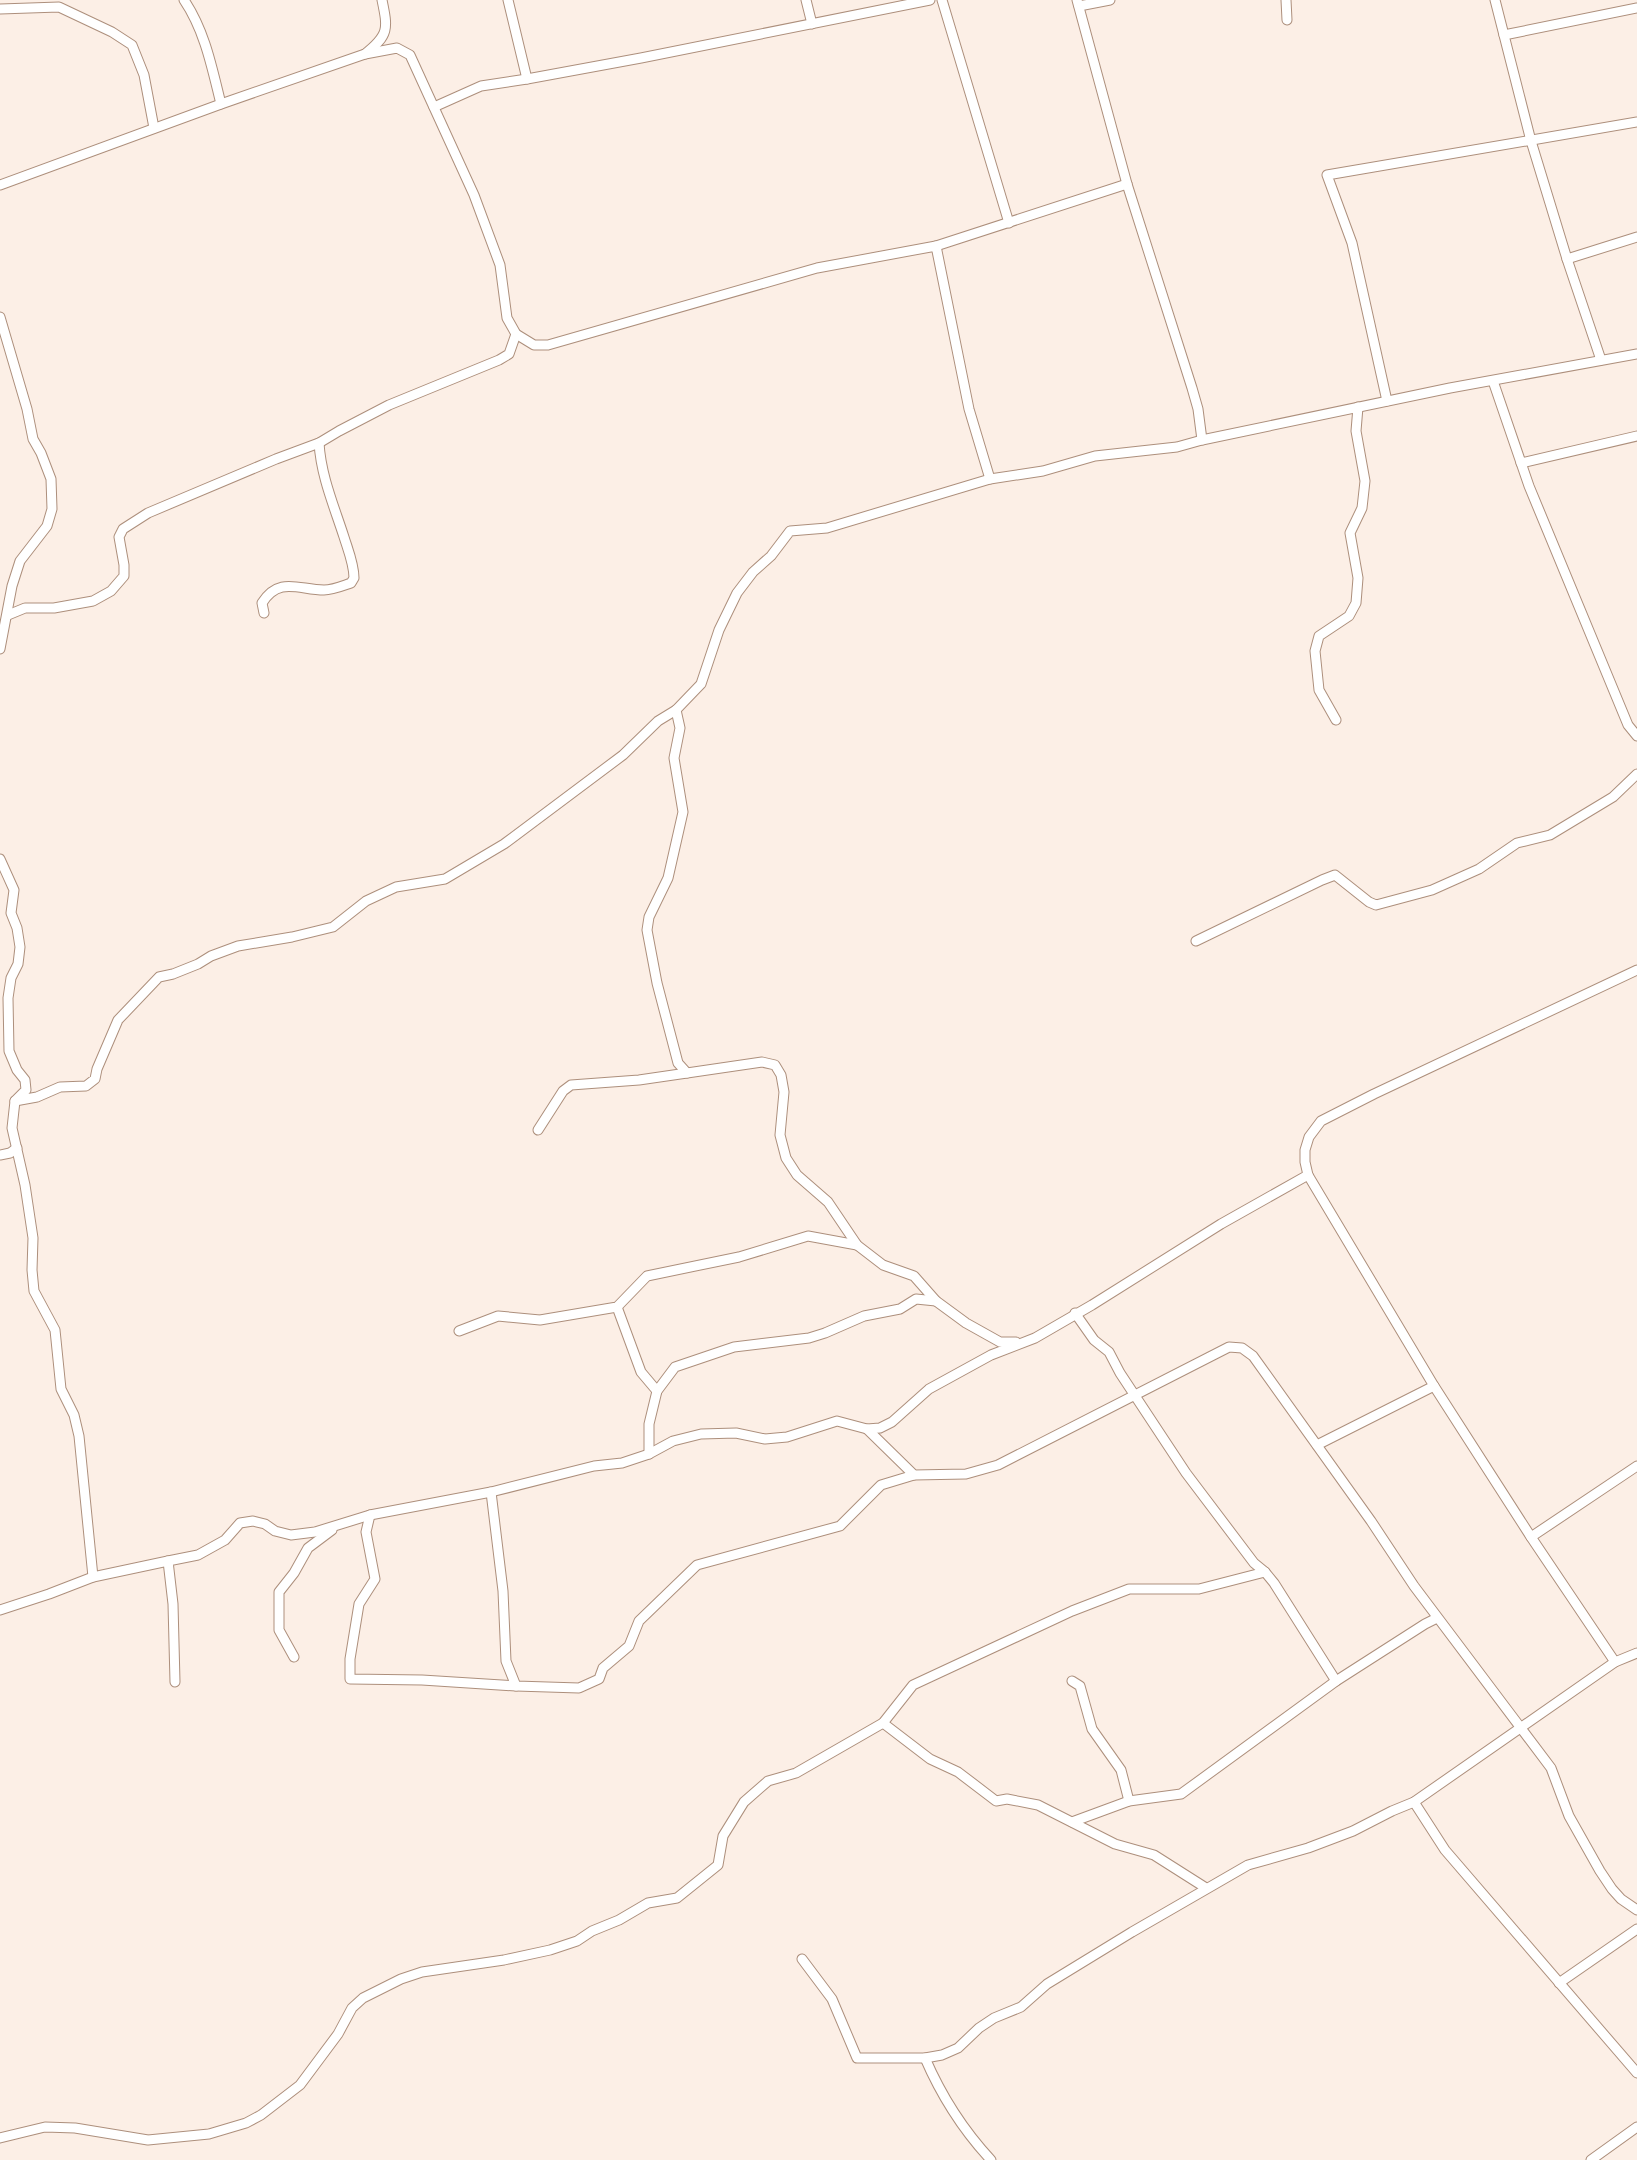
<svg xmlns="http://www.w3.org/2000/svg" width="1637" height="2160" font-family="'Alegreya Sans',sans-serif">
<rect width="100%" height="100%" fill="#fcefe6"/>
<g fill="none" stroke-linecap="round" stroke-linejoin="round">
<defs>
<g id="minor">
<path d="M184,0C205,31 212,68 221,104"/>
<polyline points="508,0 527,79"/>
<polyline points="806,0 812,24"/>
<polyline points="942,0 1009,223"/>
<polyline points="1077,0 1127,184 1192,388 1198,409 1202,440"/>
<polyline points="1286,0 1287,20"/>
<polyline points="1495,0 1531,141 1567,259 1601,360"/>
<polyline points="1079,6 1110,0"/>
<polyline points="0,9 59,7 112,32 132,45 144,75 154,128"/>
<polyline points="1504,35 1637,8"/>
<polyline points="365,54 397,48 410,55 474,195 500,265 507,318 516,334 534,345 548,345 817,268 936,246 969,409 990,479"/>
<polyline points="434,107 481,86 527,79 641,58 930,0"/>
<path d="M0,185L221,104L365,54C389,35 388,29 382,0"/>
<polyline points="936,246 1127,184"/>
<polyline points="1567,259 1637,237"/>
<polyline points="0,317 27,409 33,439 41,453 51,479 52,509 47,526 20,561 12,586 0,649"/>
<polyline points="1493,381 1529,486 1628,725 1637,736"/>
<polyline points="1387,401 1352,243 1327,175 1637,122"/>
<polyline points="1521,463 1637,436"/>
<path d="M264,613L262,603C279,576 299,590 324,590C333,590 342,586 351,583L354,578C354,564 348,550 344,537C334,506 321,476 319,443"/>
<polyline points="8,615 25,608 54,608 93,601 111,591 124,576 124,565 119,537 123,529 148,513 276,459 319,443 339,431 389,405 499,360 509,354 516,334"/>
<polyline points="676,710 680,728 674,758 683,812 668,878 649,917 647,930 657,983 678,1063 687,1073 762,1062 775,1065 781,1075 784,1092 780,1135 786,1158 797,1175 828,1202 857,1245 883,1265 914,1276 936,1301 966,1323 1000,1342 1016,1342"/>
<polyline points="1336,720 1319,690 1315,651 1319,636 1349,616 1356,603 1358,578 1350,533 1362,508 1365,481 1356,431 1358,407"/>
<polyline points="0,859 14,890 11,913 17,928 20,947 18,964 11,978 8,998 9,1051 17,1070 25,1080 26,1090 15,1101 12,1128 25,1185 33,1238 32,1270 34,1291 55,1330 61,1389 74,1415 79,1436 93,1577"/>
<polyline points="1196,941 1322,880 1335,875 1369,902 1376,905 1432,890 1479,869 1517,843 1550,835 1613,797 1637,774"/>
<polyline points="15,1101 37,1097 60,1087 86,1086 95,1079 97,1069 118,1020 159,977 173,974 198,964 211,956 238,946 292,937 333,927 366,901 396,887 445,879 504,844 623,755 658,721 676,710 701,684 719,630 737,593 753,572 771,556 790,531 827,528 990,479 1043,471 1095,456 1177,447 1202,440 1450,388 1637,354"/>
<polyline points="538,1130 563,1091 571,1085 639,1080 687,1073"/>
<polyline points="0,1155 10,1153 17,1148"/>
<polyline points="1308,1175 1434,1386 1531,1537 1615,1662"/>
<polyline points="617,1307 641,1372 657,1391"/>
<polyline points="1075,1313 1094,1340 1109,1352 1120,1373 1186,1473 1254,1563 1265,1572 1274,1583 1336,1681"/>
<polyline points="459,1331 498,1316 540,1320 617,1307 647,1276 739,1257 808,1236 857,1245"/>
<polyline points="867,1429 914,1475 966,1474 998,1465 1229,1347 1242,1348 1253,1356 1371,1521 1414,1586 1551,1768 1569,1816 1600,1871 1612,1889 1621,1899 1637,1910"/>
<polyline points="1317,1445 1434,1386"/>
<polyline points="649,1454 649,1424 657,1391 675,1367 734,1347 809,1338 825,1333 864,1316 900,1309 916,1299 936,1301"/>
<polyline points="491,1492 503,1591 506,1661 516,1686 579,1688 599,1679 603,1668 629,1646 639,1621 697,1565 840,1526 881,1485 914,1475"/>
<polyline points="370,1515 366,1532 375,1579 359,1604 350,1659 350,1679 422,1680 516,1686"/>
<polyline points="1531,1537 1637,1466"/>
<polyline points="0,1610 49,1594 93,1577 168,1561"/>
<polyline points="294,1657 279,1630 279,1592 294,1573 308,1548 332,1530"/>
<polyline points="1072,1681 1080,1686 1092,1729 1121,1770 1129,1801"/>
<polyline points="175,1682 173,1604 168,1561 198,1555 225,1540 240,1523 253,1521 265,1524 275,1531 291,1535 315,1532 370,1515 491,1492 594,1466 622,1463 649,1454 673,1441 701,1434 736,1433 765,1439 787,1437 837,1421 867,1429 880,1428 892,1422 929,1389 991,1355 1035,1338 1092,1305 1221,1224 1308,1175 1305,1162 1305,1150 1309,1137 1321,1121 1374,1094 1637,970"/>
<polyline points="883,1723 930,1759 958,1772 996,1801 1007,1799 1038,1805 1115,1844 1154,1855 1206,1888"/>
<polyline points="1414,1802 1445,1850 1637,2073"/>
<polyline points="1072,1822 1129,1801 1181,1794 1336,1681 1425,1624 1437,1618"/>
<polyline points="802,1959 832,1999 857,2058 925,2058 942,2055 958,2048 979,2028 994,2018 1021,2007 1047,1984 1132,1932 1248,1865 1308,1848 1353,1831 1392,1811 1414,1802 1615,1662 1637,1653"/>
<polyline points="1559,1983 1637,1929"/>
<path d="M925,2058C941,2095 964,2131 991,2160"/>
<polyline points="0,2138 45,2127 75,2128 148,2140 209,2134 246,2123 261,2115 300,2085 338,2034 352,2008 363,1998 401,1979 422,1972 504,1960 550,1950 577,1941 592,1931 619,1920 648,1903 677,1898 718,1865 723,1836 744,1802 768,1781 796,1773 883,1723 913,1685 1072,1611 1129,1589 1199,1589 1265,1572"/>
<polyline points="1591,2160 1637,2127"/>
</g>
</defs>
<use href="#minor" stroke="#ad8f7c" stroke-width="11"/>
<use href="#minor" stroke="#fff" stroke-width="9"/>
</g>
</svg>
